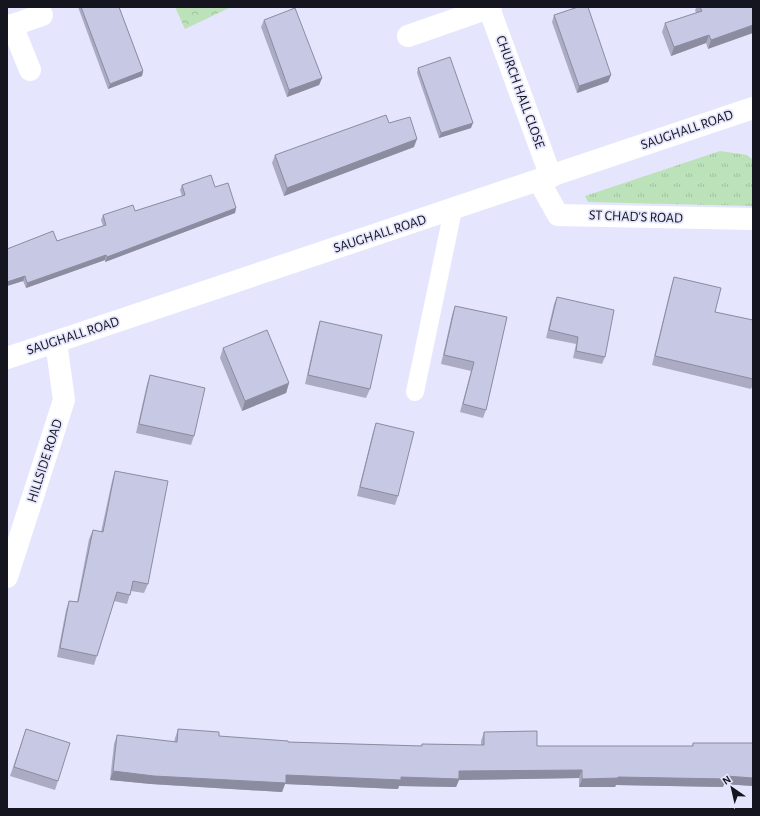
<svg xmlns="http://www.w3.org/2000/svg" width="760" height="816" font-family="'Alegreya Sans',sans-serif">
<defs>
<pattern id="grass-tufts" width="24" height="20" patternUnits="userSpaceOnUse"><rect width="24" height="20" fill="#bce2ba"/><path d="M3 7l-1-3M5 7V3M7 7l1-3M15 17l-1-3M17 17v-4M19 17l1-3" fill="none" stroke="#a1c19f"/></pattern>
<pattern id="forest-crowns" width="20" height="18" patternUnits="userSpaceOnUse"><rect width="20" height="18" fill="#bce2ba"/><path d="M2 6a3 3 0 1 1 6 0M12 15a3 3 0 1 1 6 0" fill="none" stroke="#a1c19f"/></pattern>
</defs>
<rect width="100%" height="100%" fill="#e5e6fd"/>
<polygon fill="url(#grass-tufts)" points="720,151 747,155 753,160 753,206 588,202 585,196"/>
<polygon fill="url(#forest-crowns)" points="175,7 231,7 185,29"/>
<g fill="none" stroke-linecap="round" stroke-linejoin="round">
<polyline stroke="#fff" stroke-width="18" points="415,392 453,210"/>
<g stroke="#fff" stroke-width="22">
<polyline points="489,8 551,177"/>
<polyline points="12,25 30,70"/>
<polyline points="7,27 42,15"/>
<polyline points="408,36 491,7"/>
<polyline points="539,181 558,215 753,219"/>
<polyline points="7,577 64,400 56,342"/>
</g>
<polyline stroke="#fff" stroke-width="22" points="7,358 753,108"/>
</g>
<g fill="#abacc4">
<polygon points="78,7 119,7 143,71 142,76 108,89"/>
<polygon points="697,7 753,7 708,49 706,43 671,56 662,32 665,23 696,13 695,10"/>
<polygon points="554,15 611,75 608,82 577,93 552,22"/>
<polygon points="264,20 322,78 319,85 287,97 261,27"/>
<polygon points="418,68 471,128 439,138 417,73"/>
<polygon points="389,123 414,147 284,196 272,163 275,155"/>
<polygon points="182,185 215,187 236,208 235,213 105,262 105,260 26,288 23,281 7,286 7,249 57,241 103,226 101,220 103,215 135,211 182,196 180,190"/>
<polygon points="674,277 715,312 753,320 753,384 751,389 652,365 671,287"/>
<polygon points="557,297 605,357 602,364 573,358 576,344 546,338 554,304"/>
<polygon points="455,306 507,317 486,410 483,418 460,412 471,371 441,364 452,315"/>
<polygon points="320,321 370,389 366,398 305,384 317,331"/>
<polygon points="223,348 289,383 286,393 242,411 220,358"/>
<polygon points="150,375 194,436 191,445 136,433 147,384"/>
<polygon points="376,423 398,496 395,505 357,496 373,432"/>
<polygon points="115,471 148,584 144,593 131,591 127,604 114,601 94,665 57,657 66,610 69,601 77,602 89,539 93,530 101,532 112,481"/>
<polygon points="26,729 58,781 55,790 10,776"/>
<polygon points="178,729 219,736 288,742 421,746 422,744 481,745 481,741 484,732 537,746 692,746 693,743 753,743 753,786 724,784 723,787 616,785 615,787 579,787 579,778 459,780 456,787 399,786 398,789 285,784 282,792 151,784 110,780 114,744 117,735 174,742 175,738"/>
</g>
<g fill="#8b8ca0">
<polygon points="753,25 753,33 708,49 711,40"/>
<polygon points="709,35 706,43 671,56 674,47"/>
<polygon points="143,71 142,76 108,89 110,84"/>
<polygon points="611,75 608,82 577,93 579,86"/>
<polygon points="322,78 319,85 287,97 289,90"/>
<polygon points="473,123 471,128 439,138 441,133"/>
<polygon points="417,139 414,147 284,196 287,188"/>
<polygon points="236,208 235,213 105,262 107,257"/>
<polygon points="106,255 105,260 26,288 27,283"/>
<polygon points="25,276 23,281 7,286 7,282"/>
<polygon points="289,383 286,393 242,411 245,401"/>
<polygon points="582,770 579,778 459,780 456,787 399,786 398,789 285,784 282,792 151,784 110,780 113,771 401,777 459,771"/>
<polygon points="726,776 753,778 753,786 724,784 723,787 616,785 615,787 579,787 582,779 618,777"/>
</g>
<g fill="#c7c8e4" stroke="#8b8ca0">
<polygon points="81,7 119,7 143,71 110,84"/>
<polygon points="578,7 588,7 611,75 579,86 554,15"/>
<polygon points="700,7 753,7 753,25 711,40 709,35 674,47 665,23 702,11"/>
<polygon points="295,8 322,78 289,90 264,20"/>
<polygon points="450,57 473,123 441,133 418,68"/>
<polygon points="386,115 389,123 410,117 417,139 287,188 275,155"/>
<polygon points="211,175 215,187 228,183 236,208 107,257 106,255 27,283 25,276 7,282 7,249 53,231 57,241 106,225 103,215 133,205 135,211 185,195 182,185"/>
<polygon points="674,277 721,288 715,312 753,320 753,379 655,356"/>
<polygon points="557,297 614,310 605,357 576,351 578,337 549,330"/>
<polygon points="455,306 507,317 486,410 463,404 474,362 444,355"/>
<polygon points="320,321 382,335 370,389 308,375"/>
<polygon points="267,330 289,383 245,401 223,348"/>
<polygon points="150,375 205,388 194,436 139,424"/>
<polygon points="376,423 414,432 398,496 360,487"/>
<polygon points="115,471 168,481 148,584 133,581 130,595 117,592 97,656 60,648 69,601 78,602 93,530 103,532"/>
<polygon points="26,729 70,743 58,781 14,767"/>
<polygon points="178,729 219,732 219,736 288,741 288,742 422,746 422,744 484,745 484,732 537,731 537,746 693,746 693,743 753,743 753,778 726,776 726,779 618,777 618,778 582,779 582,770 459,771 459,779 401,777 401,780 286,775 286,783 154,776 113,771 117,735 177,742"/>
</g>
<g text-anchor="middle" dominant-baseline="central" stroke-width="3.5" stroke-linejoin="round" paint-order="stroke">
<g font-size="14" fill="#14151e" stroke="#e5e6fd">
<text transform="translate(520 92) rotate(70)">CHURCH HALL CLOSE</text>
<text transform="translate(687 130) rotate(-19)">SAUGHALL ROAD</text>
<text transform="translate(636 217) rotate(2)">ST CHAD'S ROAD</text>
<text transform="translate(380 234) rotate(-18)">SAUGHALL ROAD</text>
<text transform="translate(73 336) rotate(-18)">SAUGHALL ROAD</text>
<text transform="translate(45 461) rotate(-72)">HILLSIDE ROAD</text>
</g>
</g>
<rect width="760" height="816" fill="none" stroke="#14151e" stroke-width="16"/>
<g transform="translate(732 788) rotate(326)" stroke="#e5e6fd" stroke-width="3" paint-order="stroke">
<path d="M0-3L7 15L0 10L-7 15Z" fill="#14151e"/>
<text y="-6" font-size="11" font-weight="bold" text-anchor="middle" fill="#14151e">N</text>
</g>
</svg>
